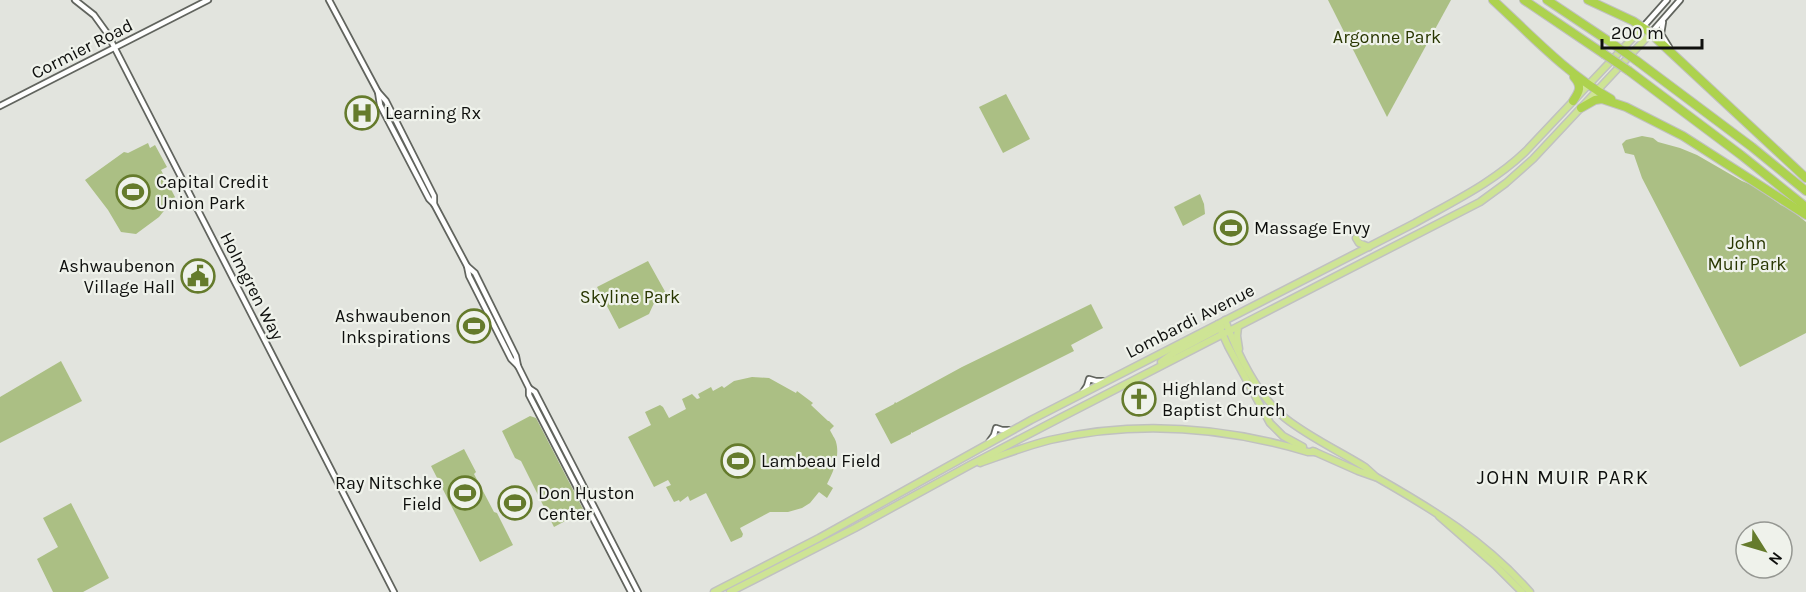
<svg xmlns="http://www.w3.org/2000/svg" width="1806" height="592" font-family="Karla,sans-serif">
<rect width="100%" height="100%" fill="#e2e4de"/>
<g fill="#abbf84">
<polygon points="1328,0 1451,0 1387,117"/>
<polygon points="1006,94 1030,139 1003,153 979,107"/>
<polygon points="1642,136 1653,138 1658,142 1680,148 1697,155 1742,181 1754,186 1781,205 1790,209 1806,222 1806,333 1740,367 1642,178 1634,155 1625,153 1622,144 1626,140"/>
<polygon points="148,143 150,148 155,145 167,167 161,170 175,197 159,217 136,234 121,232 108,210 85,180 124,152 128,153"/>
<polygon points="1200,194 1204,204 1205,214 1183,226 1174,207"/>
<polygon points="648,261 667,295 655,301 649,314 619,329 597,287"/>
<path d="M1091,304L1103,328L1071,345L1074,351C1020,378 964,406 912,433L911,432V434L891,444L875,414L894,404L895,402L896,403L962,367Z"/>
<polygon points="61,361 82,401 0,443 0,397"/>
<path d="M752,377L769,378L796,393L797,391L813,403L811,405L828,421H829L834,426L830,430C831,433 836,440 836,442C840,455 834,471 827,484L833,488L827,498L819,492L810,503L802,508L788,512H770L740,528L743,534L742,537L731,542L706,493L690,501L688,496L680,502L679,500L674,502L666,487L671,485L668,480L654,487L628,437L651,425L645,412L660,405L663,407L669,418L686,409L682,399L692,394L697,399L700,398L698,394L711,387L713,391L722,386L724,388L734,381Z"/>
<polygon points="530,416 536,418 584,511 554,527 521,461 515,458 502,431"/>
<polygon points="464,449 476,472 474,474 494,512 497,513 513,545 480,562 431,466"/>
<polygon points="71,503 109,578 83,592 53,592 37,559 58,547 43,518"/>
</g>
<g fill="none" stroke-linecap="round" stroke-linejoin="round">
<defs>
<g id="minor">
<polyline points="75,0 94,15 107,33 394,592"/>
<polyline points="329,0 378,92 386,101 434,196 434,204"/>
<polyline points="1663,22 1661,34 1669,47"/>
<polyline points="1643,27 1667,0"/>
<polyline points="1651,33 1680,0"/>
<polyline points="378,92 380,105 429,199 434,204 467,266 475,273 516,356 518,366"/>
<polyline points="0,106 208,0"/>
<polyline points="467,266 469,276 511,359 518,366 529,388 535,392 638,592"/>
<polyline points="529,388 529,395 631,592"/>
<polyline points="1083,392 1087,386 1089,379 1096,381 1104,381"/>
<polyline points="989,442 994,435 996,428 1002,430 1010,430"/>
</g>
<g id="major">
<polyline points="1356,238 1359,243 1369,247"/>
<path d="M1225,320C1237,353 1258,396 1285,418C1309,437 1339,451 1365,467L1376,477C1434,510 1485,541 1530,592"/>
<polyline points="1218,324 1228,346 1270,423 1283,436 1303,447"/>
<polyline points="1238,327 1237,336 1239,349"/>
<polyline points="1161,362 1175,352 1222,327"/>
<polyline points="1313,451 1358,471 1375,477"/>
<path d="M980,463C1003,455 1026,446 1050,440C1136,420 1224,427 1308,452H1315"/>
<polyline points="1439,516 1495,565 1522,592"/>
<path d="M714,592L819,538L1031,420L1415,223C1454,201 1494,182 1526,151L1643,27"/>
<polyline points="730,592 855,528 970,465 1060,418 1480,202 1506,183 1533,159 1651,33"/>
</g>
<g id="highway">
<path d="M1493,0C1531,35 1566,73 1611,99"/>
<polyline points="1524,0 1604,54"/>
<polyline points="1547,0 1613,44"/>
<polyline points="1588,0 1633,21 1648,31 1806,178"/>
<polyline points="1637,61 1752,147 1806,191"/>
<polyline points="1629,71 1741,155 1806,207"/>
<path d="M1573,101C1580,91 1582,86 1574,77"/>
<polyline points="1581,108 1595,100 1602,99 1626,107 1683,136 1806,215"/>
</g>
</defs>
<use href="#minor" stroke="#61645e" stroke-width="8"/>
<use href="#major" stroke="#c0c1c0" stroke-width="9"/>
<use href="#highway" stroke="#c0c1c0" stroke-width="10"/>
<use href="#minor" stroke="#fff" stroke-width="4.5"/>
<use href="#major" stroke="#cee495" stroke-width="6"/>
<use href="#highway" stroke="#add24e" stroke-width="8"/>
<defs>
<g id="highway-bridge">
<polyline points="1613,44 1637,61"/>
<polyline points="1604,54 1629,71"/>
</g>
</defs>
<use href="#highway-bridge" stroke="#c0c1c0" stroke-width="10" stroke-linecap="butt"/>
<use href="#highway-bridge" stroke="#add24e" stroke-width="8"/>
</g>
<defs>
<symbol id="hospital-ring" viewBox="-11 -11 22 22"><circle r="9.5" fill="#eff2eb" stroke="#657b2c" stroke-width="1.5"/><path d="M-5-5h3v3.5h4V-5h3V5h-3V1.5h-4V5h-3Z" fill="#657b2c"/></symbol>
<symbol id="stadium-ring" viewBox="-11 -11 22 22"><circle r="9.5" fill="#eff2eb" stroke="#657b2c" stroke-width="1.5"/><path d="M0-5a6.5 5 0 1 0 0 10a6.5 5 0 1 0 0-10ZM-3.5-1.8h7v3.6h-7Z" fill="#657b2c"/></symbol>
<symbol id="civic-ring" viewBox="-11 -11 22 22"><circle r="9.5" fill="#eff2eb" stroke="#657b2c" stroke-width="1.5"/><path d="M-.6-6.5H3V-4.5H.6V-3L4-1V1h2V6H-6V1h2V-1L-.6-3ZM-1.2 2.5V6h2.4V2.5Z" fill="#657b2c"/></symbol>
<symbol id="church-ring" viewBox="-11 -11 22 22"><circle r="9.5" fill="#eff2eb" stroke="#657b2c" stroke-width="1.5"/><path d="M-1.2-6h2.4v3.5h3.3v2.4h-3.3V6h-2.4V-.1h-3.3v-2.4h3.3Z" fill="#657b2c"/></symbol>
</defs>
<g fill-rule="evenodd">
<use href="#hospital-ring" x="343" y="94" width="38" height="38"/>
<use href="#stadium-ring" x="114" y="173" width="38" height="38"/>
<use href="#stadium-ring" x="1212" y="209" width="38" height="38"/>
<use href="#civic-ring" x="179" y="257" width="38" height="38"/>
<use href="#stadium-ring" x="455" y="307" width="38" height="38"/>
<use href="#church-ring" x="1120" y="380" width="38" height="38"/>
<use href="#stadium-ring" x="719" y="442" width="38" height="38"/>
<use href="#stadium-ring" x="446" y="474" width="38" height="38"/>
<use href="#stadium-ring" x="496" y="484" width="38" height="38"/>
</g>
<g text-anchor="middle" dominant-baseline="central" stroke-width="4.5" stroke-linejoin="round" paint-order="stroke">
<g font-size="18" fill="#283600" stroke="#eff2eb">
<text x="1387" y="37">Argonne Park</text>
<text x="1747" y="243">John<tspan x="1747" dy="21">Muir Park</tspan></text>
<text x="630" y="297">Skyline Park</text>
</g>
<g font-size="18" fill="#0e0f0d" stroke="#eff2eb">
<text transform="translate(82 49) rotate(-27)">Cormier Road</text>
<text transform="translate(252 286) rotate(63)">Holmgren Way</text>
<text transform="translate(1190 321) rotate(-27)">Lombardi Avenue</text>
</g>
<g font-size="18" fill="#0e0f0d" stroke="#eff2eb" text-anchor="start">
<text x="385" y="113">Learning Rx</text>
<text x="156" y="182">Capital Credit<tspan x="156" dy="21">Union Park</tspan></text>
<text x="1254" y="228">Massage Envy</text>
<text x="175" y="266" text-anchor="end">Ashwaubenon<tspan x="175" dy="21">Village Hall</tspan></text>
<text x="451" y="316" text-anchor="end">Ashwaubenon<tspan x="451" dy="21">Inkspirations</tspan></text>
<text x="1162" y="389">Highland Crest<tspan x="1162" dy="21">Baptist Church</tspan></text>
<text x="761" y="461">Lambeau Field</text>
<text x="442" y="483" text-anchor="end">Ray Nitschke<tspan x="442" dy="21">Field</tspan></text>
<text x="538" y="493">Don Huston<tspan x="538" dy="21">Center</tspan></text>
</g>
<g font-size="20" letter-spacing="1.5" fill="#0e0f0d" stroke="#eff2eb">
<text x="1563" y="477">JOHN MUIR PARK</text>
</g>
</g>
<g transform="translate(1764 550) rotate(127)"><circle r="28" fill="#eff2eb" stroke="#959792" stroke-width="1.5"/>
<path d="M0-4.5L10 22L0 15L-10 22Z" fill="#657b2c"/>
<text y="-9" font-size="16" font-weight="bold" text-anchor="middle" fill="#0e0f0d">N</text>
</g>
<path d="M1602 39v9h100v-9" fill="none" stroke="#0e0f0d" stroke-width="3"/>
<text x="1611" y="39" font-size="18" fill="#0e0f0d" stroke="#eff2eb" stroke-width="4.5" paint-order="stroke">200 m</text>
</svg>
